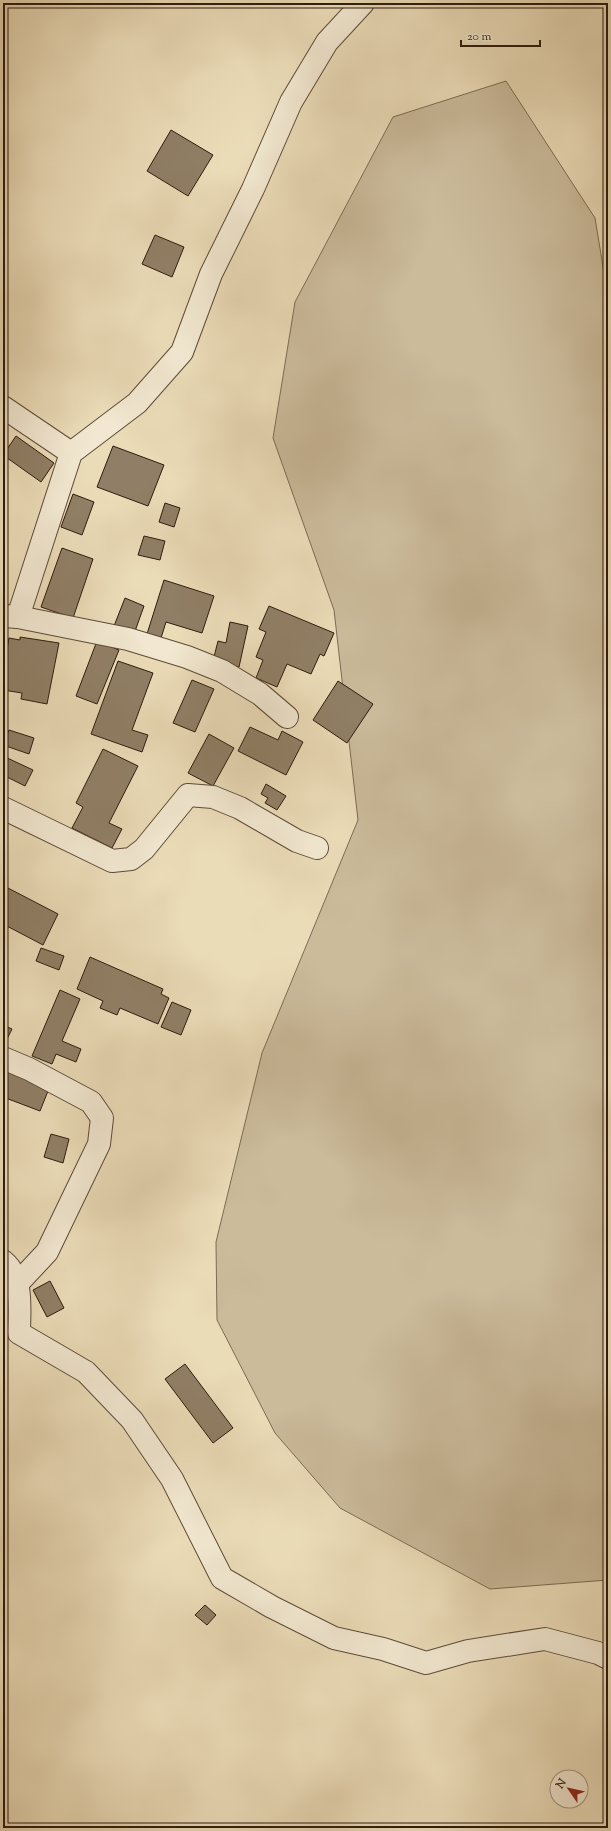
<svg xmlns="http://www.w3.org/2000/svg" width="611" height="1831" font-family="'Sorts Mill Goudy',serif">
<rect width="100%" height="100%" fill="#ebdcb8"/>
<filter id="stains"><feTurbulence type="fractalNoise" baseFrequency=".005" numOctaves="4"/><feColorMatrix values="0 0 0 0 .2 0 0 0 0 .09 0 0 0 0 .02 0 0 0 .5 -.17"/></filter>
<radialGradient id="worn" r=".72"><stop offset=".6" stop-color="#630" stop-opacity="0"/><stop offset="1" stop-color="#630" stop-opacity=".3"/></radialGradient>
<polygon fill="#cbbb9b" stroke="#7c6b54" points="506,81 595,218 608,297 608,1580 490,1589 340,1508 275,1433 217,1320 216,1242 262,1053 358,820 334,610 273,438 295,302 393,117"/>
<g fill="#907f66" stroke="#2e1b0e">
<polygon points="171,130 213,155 188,196 147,171"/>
<polygon points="155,235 184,247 172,277 142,264"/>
<polygon points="16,436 54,463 41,482 3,455"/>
<polygon points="113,446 164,465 148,506 97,487"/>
<polygon points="73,494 94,502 82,535 61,527"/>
<polygon points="165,503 180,508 174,527 159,522"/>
<polygon points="144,536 165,541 160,560 138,555"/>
<polygon points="62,548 93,559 73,618 41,607"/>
<polygon points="164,580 214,596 202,633 166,622 161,638 147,634"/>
<polygon points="125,598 144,606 134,634 114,626"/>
<polygon points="269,606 334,633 324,656 320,654 311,674 287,664 277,687 256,678 263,660 256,657 266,632 259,629"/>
<polygon points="230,622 248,626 239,667 213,661 218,641 226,643"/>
<polygon points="20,637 59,643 47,704 21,699 22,693 3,690 3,673 9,638 20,640"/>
<polygon points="97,641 119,650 97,704 76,696"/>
<polygon points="118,661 153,673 132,730 148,735 142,752 91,734"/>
<polygon points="192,680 214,689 195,732 173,723"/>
<polygon points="338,681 373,704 347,743 313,720"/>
<polygon points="250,727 278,740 282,731 303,742 286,775 238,751"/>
<polygon points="9,730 34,738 29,754 3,745"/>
<polygon points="209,734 234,748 213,786 188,773"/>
<polygon points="103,749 138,766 109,823 122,829 112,848 72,828 83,807 76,803"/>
<polygon points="3,756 33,770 25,786 3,775"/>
<polygon points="266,784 286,796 277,810 265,803 268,798 261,794"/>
<polygon points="6,887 58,914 43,945 3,924 3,891"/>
<polygon points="41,948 64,956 59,970 36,961"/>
<polygon points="90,957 163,989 161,994 169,998 158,1024 120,1008 117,1015 100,1008 103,1001 77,989"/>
<polygon points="60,990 80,999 62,1041 81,1049 76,1062 56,1054 52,1064 32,1056"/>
<polygon points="172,1002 191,1010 181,1035 161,1027"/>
<polygon points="3,1025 12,1029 3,1047"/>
<polygon points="3,1067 50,1086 40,1111 3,1097"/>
<polygon points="51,1134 69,1139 63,1163 44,1157"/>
<polygon points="50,1281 64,1308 47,1317 33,1290"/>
<polygon points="185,1364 233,1428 213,1443 165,1379"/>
<polygon points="205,1605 216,1615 207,1625 195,1615"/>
</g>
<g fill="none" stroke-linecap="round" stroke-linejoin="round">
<defs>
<g id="street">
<polyline points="3,407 71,453"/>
<polyline points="3,616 18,617 71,453 137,403 182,352 211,274 253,189 291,102 327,42 363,3"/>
<polyline points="18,617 128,639 187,657 222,671 260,694 287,717"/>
<polyline points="3,808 112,861 131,859 144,849 188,795 213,797 240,808 297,841 317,848"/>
<polyline points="3,1058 29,1069 91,1102 102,1118 99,1144 47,1252 18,1283"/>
<path d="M3,1261C24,1278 19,1310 19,1333L86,1372L132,1420L172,1479L222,1578L272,1607L334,1638L383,1649L426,1663L468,1651L545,1639L598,1653L608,1658"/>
</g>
</defs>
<use href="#street" stroke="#5d4b38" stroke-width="24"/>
<use href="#street" stroke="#f2e8d1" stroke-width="22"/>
</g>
<rect width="611" height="1831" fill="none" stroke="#ebdcb8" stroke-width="16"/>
<rect x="4" y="4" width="603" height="1823" fill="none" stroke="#2e1b0e" stroke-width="2"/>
<rect x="8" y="8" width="595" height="1815" fill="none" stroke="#2e1b0e"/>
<g transform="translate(569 1789) rotate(304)"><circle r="19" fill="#f2e8d1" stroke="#a49683"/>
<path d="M0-3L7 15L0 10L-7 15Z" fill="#8f2418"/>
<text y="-6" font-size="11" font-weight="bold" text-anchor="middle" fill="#2e1b0e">N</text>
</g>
<path d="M461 40v6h79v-6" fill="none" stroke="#2e1b0e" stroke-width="2"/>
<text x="467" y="40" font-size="12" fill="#2e1b0e" stroke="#f2e8d1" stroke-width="3" paint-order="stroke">20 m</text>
<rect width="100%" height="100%" filter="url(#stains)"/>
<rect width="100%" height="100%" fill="url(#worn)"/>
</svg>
